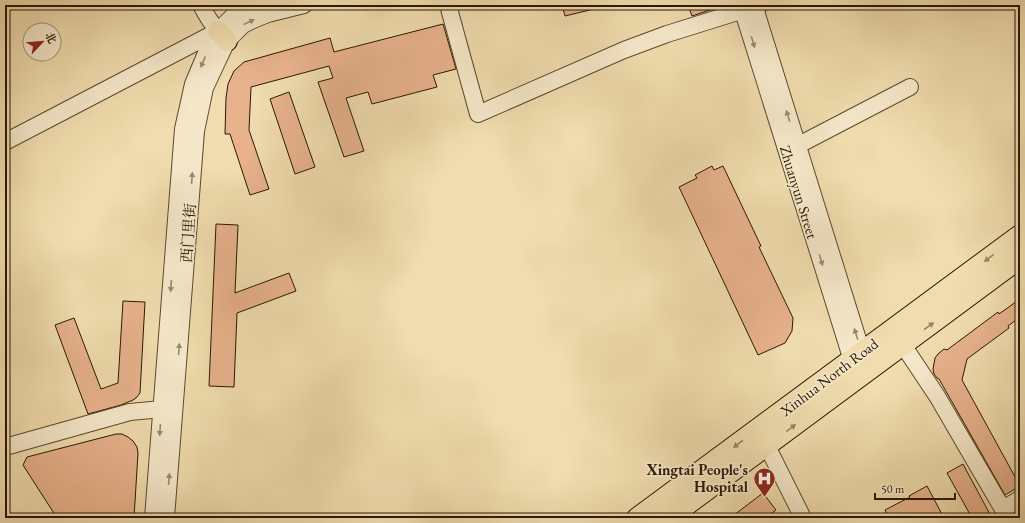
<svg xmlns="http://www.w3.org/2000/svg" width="1025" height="523" font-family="'EB Garamond','Noto Serif SC',serif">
<rect width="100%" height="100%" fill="#f0dcae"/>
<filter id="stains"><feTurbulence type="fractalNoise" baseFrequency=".005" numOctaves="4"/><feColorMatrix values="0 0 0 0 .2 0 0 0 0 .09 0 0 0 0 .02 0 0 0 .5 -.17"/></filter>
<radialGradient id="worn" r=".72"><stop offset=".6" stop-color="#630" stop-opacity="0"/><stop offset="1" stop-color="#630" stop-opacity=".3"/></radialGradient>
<g fill="#e7b28c" stroke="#291802">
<polygon points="562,5 597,5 598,8 565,16"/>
<polygon points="688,5 719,5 719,7 692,16"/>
<polygon points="443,24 456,69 433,75 437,87 372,104 368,92 346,98 364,151 344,157 318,82 333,78 329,66 251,87 249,130 269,189 250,195 230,134 225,134 226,98 228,84 234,71 244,62 330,38 334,52"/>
<polygon points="289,92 315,167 295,174 270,99"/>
<polygon points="712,166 714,170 723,166 761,246 759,247 793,318 792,331 785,343 758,355 679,187 697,178 695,175"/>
<polygon points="216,224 238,225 235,293 289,273 296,291 237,313 234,387 209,386"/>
<polygon points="1020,299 1020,317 1008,326 1009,328 967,359 962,380 1020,486 1005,495 939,379 937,378 934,374 933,369 935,358 938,354 944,349 947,350 998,312 999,314"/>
<polygon points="123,301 145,302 140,393 136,398 133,400 121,405 88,414 55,325 74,318 101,389 118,383"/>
<polygon points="116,434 122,434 128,437 133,441 137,447 138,453 134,518 57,518 23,465 27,457"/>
<polygon points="963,464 992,518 972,518 947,473"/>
<polygon points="927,486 944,518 889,518 885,510 910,497 909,496"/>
<polygon points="763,493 776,510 765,518 730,518"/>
</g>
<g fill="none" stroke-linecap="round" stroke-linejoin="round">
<defs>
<g id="minor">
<polyline points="448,5 478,114 624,50 667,34 760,5"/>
<polyline points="741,5 855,370"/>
<polyline points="754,5 865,362"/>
<path d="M5,142L218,31C211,23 206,15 201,5"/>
<polyline points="789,150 910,87"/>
<polyline points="903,345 937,396 1008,518"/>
<polyline points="762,436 803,518"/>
<polyline points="5,447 130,412 162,409"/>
<polyline points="1003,509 1020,499"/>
<polyline points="153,518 183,129 193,84 206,53 218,31 235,14 256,5"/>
<polyline points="166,518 196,131 205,88 227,41 243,25 253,20 268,14 304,5"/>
</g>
<g id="major">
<polyline points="218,31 227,41"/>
<polyline points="637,518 1020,235"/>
<polyline points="669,518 1020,258"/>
</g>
</defs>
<use href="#minor" stroke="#5b492d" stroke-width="18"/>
<use href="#major" stroke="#291802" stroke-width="22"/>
<use href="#minor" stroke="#f5e8ca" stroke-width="16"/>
<use href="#major" stroke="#f0dcae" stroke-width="20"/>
</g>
<defs><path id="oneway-solid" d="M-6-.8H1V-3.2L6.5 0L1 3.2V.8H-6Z"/></defs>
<g fill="#998a70">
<use href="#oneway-solid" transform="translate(249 22) rotate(-26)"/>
<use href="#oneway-solid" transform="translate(753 42) rotate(73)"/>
<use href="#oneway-solid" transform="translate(203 62) rotate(113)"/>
<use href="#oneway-solid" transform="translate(788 116) rotate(-107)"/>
<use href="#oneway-solid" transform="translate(192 178) rotate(-86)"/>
<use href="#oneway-solid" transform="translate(821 260) rotate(73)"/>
<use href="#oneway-solid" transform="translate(171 286) rotate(94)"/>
<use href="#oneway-solid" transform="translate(856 334) rotate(-107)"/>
<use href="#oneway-solid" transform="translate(179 349) rotate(-86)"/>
<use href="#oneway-solid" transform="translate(160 430) rotate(94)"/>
<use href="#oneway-solid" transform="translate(169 479) rotate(-86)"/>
</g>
<g fill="#968461">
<use href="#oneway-solid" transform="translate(989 258) rotate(143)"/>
<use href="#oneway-solid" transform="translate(929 326) rotate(-36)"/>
<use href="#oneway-solid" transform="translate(791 428) rotate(-37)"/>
<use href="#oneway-solid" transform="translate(738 444) rotate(143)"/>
</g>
<defs>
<symbol id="hospital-pin" viewBox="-11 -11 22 30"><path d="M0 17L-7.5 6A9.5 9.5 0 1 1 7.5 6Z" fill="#8f2418" stroke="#f5e8ca"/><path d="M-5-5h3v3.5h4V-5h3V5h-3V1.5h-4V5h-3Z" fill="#fff"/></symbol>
</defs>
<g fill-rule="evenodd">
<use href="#hospital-pin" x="752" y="466" width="25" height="34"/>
</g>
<g text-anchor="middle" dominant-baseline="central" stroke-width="3.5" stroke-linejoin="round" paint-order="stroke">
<g font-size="15" fill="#291802" stroke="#f5e8ca">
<text transform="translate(799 192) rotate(73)">Zhuanyun Street</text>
<text transform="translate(188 233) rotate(-86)">西门里街</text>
<text transform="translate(829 377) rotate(-37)">Xinhua North Road</text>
</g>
<g font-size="15" font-weight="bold" fill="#291802" stroke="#f5e8ca" text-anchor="end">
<text x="748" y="469">Xingtai People's<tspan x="748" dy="17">Hospital</tspan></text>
</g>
</g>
<rect width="1025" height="523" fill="none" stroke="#f0dcae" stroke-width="20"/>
<rect x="6" y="6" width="1013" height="511" fill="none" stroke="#291802" stroke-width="2"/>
<rect x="10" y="10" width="1005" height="503" fill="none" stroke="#291802"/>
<g transform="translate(42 42) rotate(64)"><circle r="19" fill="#f5e8ca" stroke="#a3957a"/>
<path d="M0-3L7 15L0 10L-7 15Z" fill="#8f2418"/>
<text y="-6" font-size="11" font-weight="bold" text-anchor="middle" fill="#291802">北</text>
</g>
<path d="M875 493v6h80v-6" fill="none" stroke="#291802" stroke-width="2"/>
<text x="881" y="493" font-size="12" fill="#291802" stroke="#f5e8ca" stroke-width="3" paint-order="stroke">50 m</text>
<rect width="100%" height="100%" filter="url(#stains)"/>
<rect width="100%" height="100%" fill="url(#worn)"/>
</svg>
